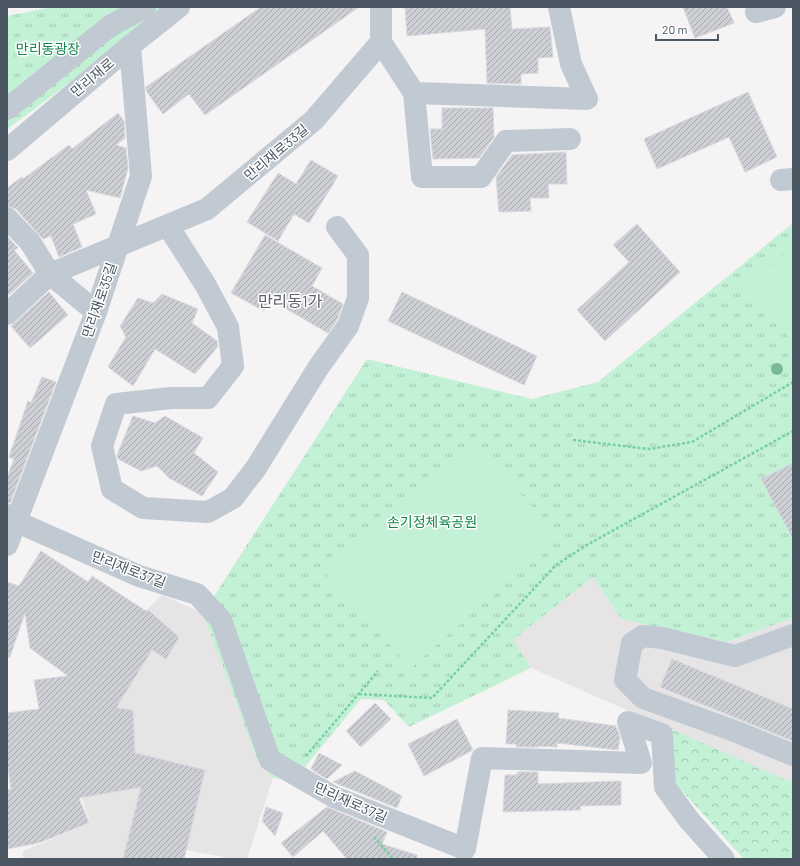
<svg xmlns="http://www.w3.org/2000/svg" width="800" height="866" font-family="Barlow,'Noto Sans KR',sans-serif">
<defs>
<pattern id="forest-crowns" width="20" height="18" patternUnits="userSpaceOnUse"><rect width="20" height="18" fill="#c3f1d5"/><path d="M2 6a3 3 0 1 1 6 0M12 15a3 3 0 1 1 6 0" fill="none" stroke="#a0c6b0"/></pattern>
<pattern id="park-tufts" width="24" height="20" patternUnits="userSpaceOnUse"><rect width="24" height="20" fill="#c3f1d5"/><path d="M3 7l-1-3M5 7V3M7 7l1-3M15 17l-1-3M17 17v-4M19 17l1-3" fill="none" stroke="#a0c6b0"/></pattern>
<pattern id="building-hatch" width="6" height="6" patternUnits="userSpaceOnUse"><rect width="6" height="6" fill="#cdcfd5"/><path d="M-1 1l2-2M0 6l6-6M5 7l2-2" fill="none" stroke="#a8abb0"/></pattern>
</defs>
<rect width="100%" height="100%" fill="#f5f3f3"/>
<g fill="#e6e4e5">
<polygon points="593,577 621,619 727,642 793,618 793,783 531,668 513,640"/>
<polygon points="162,595 203,613 257,760 273,778 247,859 234,859 186,850 184,859 23,859 23,851 90,823 82,798 74,683"/>
</g>
<polygon fill="url(#forest-crowns)" points="669,728 793,783 793,859 744,859 673,781"/>
<g fill="url(#park-tufts)">
<path d="M53,7H170C114,45 63,90 7,129V16Z"/>
<polygon points="793,223 793,618 727,642 621,619 593,577 513,640 531,668 409,727 384,700 361,699 294,780 273,778 257,760 203,613 367,359 532,399 598,382"/>
</g>
<g fill="#c3f1d5">
<polygon points="793,247 793,343 745,285"/>
<polygon points="473,441 558,536 411,668 325,573"/>
</g>
<g fill="url(#building-hatch)" stroke="#d7d9de">
<polygon points="261,7 359,7 205,115 189,94 163,114 146,91 146,87"/>
<polygon points="405,7 510,7 512,29 550,27 553,57 538,58 538,73 521,74 521,84 487,83 485,29 407,36"/>
<polygon points="683,7 727,7 734,23 695,38"/>
<polygon points="748,92 777,157 745,172 729,137 657,169 644,139"/>
<polygon points="442,108 493,108 494,137 479,158 433,159 430,129 442,129"/>
<polygon points="118,113 124,121 125,138 116,145 126,148 128,168 120,198 86,190 96,214 73,224 82,247 59,257 51,236 43,239 16,209 7,206 7,188 22,177 23,179 69,145 72,149"/>
<polygon points="566,152 567,184 548,184 549,198 530,198 531,211 499,212 496,177 512,155"/>
<polygon points="311,160 338,176 309,223 294,214 278,241 247,222 278,173 296,184"/>
<polygon points="637,224 680,272 605,341 577,310 629,262 613,245"/>
<polygon points="265,235 322,268 312,286 343,304 337,320 328,333 271,300 264,311 231,293"/>
<polygon points="7,236 18,248 14,250 33,273 9,295 7,292"/>
<polygon points="49,292 68,315 30,348 11,326"/>
<polygon points="402,292 537,356 524,385 388,321"/>
<polygon points="162,294 198,309 192,323 217,341 218,346 195,374 155,349 133,386 108,367 126,337 120,326 138,298 153,303"/>
<polygon points="42,377 56,382 10,503 7,503 7,478 14,459 9,457 28,401 31,403"/>
<polygon points="133,416 155,423 165,416 203,438 194,453 218,472 202,496 169,478 157,466 141,471 118,459 117,455"/>
<polygon points="793,463 793,539 761,479"/>
<polygon points="41,551 88,582 92,576 146,611 148,610 179,637 166,659 152,650 116,708 133,710 135,753 205,770 184,859 123,859 141,787 79,798 89,823 38,843 7,849 7,790 11,789 7,762 7,713 39,709 34,680 68,676 30,648 25,613 10,657 7,657 7,582 19,586"/>
<polygon points="672,659 793,709 793,741 660,687"/>
<polygon points="375,703 391,719 361,747 346,731"/>
<polygon points="508,710 559,713 558,718 616,726 620,737 618,750 557,743 557,747 538,746 538,747 516,747 516,744 506,744"/>
<polygon points="457,719 473,750 424,776 408,744"/>
<polygon points="319,753 342,765 327,779 311,769"/>
<polygon points="355,771 402,796 397,808 333,782"/>
<polygon points="517,772 538,772 538,784 621,781 621,805 580,806 581,810 503,812 505,775 517,775"/>
<polygon points="266,807 283,813 275,836 262,821"/>
<polygon points="327,807 387,832 382,844 417,855 417,859 347,859 323,831 293,857 281,843"/>
</g>
<g fill="none" stroke-linecap="round" stroke-linejoin="round">
<g stroke="#7ad0a6" stroke-width="2.5" stroke-dasharray="3 2" stroke-linecap="butt">
<polyline points="573,440 649,449 692,442 793,382"/>
<polyline points="359,694 432,698 556,565 585,546 793,431"/>
<polyline points="306,756 378,671"/>
<polyline points="374,837 393,859"/>
</g>
<g stroke="#c1cad2" stroke-width="22">
<polyline points="756,12 775,7"/>
<polyline points="381,42 414,93 422,177 481,177 506,141 570,139"/>
<polyline points="414,93 587,99 571,64 559,7"/>
<polyline points="7,109 110,26 145,7"/>
<polyline points="7,150 130,46 179,7"/>
<polyline points="781,180 793,179"/>
<polyline points="7,218 30,242 50,274 96,312"/>
<polyline points="168,226 205,284 228,327 233,366 208,398 171,398 116,404 102,446 112,489 143,508 208,512 233,498 256,468 318,368 348,326 358,298 358,255 337,227"/>
<polyline points="7,314 50,274 207,209 314,120 381,42 381,7"/>
<polyline points="7,515 15,521 139,576 197,594 221,620 270,760 334,797 465,849 482,758 641,763 628,722 662,734 665,787 689,820 724,859"/>
<polyline points="7,545 96,312 141,176 130,46"/>
<polyline points="793,635 735,656 662,638 643,636 632,643 625,680 643,698 737,732 793,755"/>
</g>
</g>
<circle fill="#7bb799" cx="777" cy="369" r="6"/>
<g text-anchor="middle" dominant-baseline="central" stroke-width="3" stroke-linejoin="round" paint-order="stroke">
<g font-size="14" fill="#17864f" stroke="#fff">
<text x="48" y="48">만리동광장</text>
<text x="432" y="521">손기정체육공원</text>
</g>
<g font-size="14" fill="#4a5661" stroke="#fff">
<text transform="translate(92 77) rotate(-40)">만리재로</text>
<text transform="translate(276 152) rotate(-40)">만리재로33길</text>
<text transform="translate(99 300) rotate(-71)">만리재로35길</text>
<text transform="translate(129 569) rotate(21)">만리재로37길</text>
<text transform="translate(351 802) rotate(24)">만리재로37길</text>
</g>
<g font-size="16" fill="#5f6368" stroke="#fff">
<text x="290" y="300">만리동1가</text>
</g>
</g>
<rect width="800" height="866" fill="none" stroke="#4a5661" stroke-width="16"/>
<path d="M656 34v6h62v-6" fill="none" stroke="#4a5661" stroke-width="2"/>
<text x="662" y="34" font-size="12" fill="#4a5661" stroke="#ffffff" stroke-width="3" paint-order="stroke">20 m</text>
</svg>
